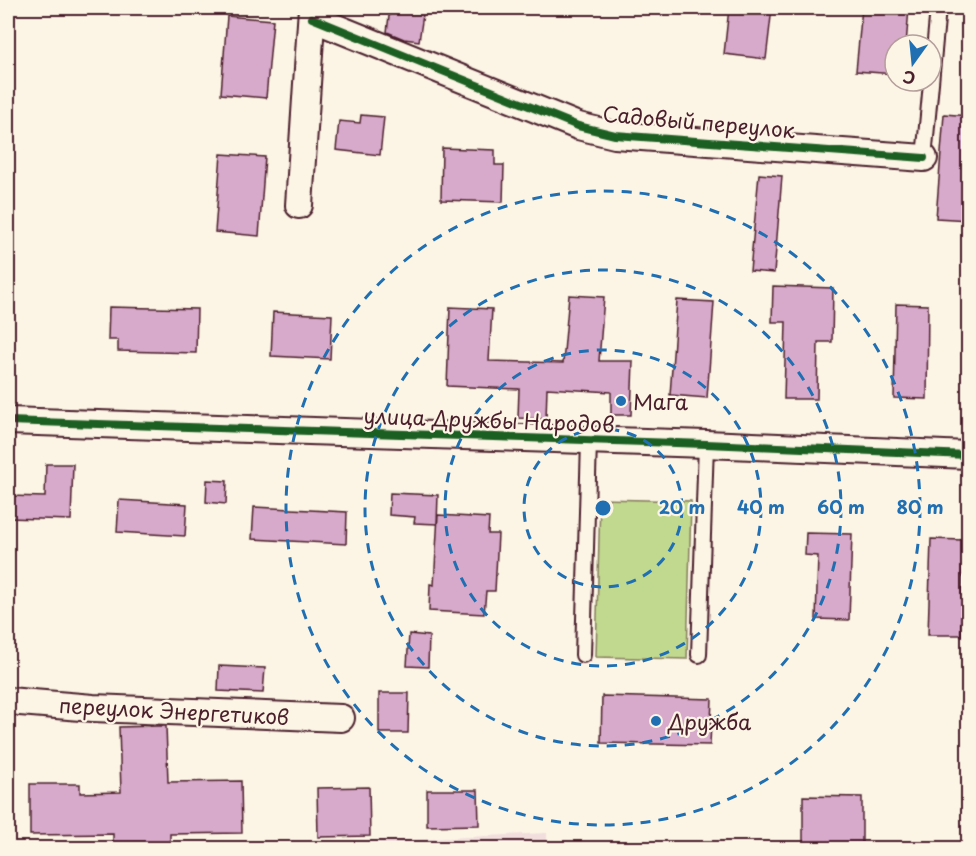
<svg xmlns="http://www.w3.org/2000/svg" width="976" height="856" font-family="'Playpen Sans',sans-serif">
<rect width="100%" height="100%" fill="#fcf5e5"/>
<filter id="ink" filterUnits="userSpaceOnUse"><feTurbulence type="fractalNoise" baseFrequency=".0167" numOctaves="2"/><feDisplacementMap in="SourceGraphic" scale="12" xChannelSelector="R" yChannelSelector="G"/><feConvolveMatrix kernelMatrix="1 2 1 2 8 2 1 2 1" color-interpolation-filters="sRGB"/></filter>
<g filter="url(#ink)">
<polygon fill="#f1dedd" points="547,833 547,848 255,848"/>
<polygon fill="#c1d98f" stroke="#867c5d" stroke-width="1.5" points="600,499 691,501 687,659 596,657"/>
<g fill="#d7a9ca" stroke="#4a1f2b" stroke-width="1.5">
<polygon points="390,8 424,8 419,41 404,39 387,32"/>
<polygon points="729,8 772,8 766,59 724,54"/>
<polygon points="862,8 909,8 906,45 895,45 895,74 856,71"/>
<polygon points="227,16 273,20 266,98 221,94"/>
<polygon points="944,114 969,116 969,220 936,218"/>
<polygon points="361,115 384,117 380,155 336,150 339,121 360,123"/>
<polygon points="442,148 495,150 495,165 504,165 503,202 441,200"/>
<polygon points="221,154 265,157 259,236 215,232"/>
<polygon points="759,174 782,176 774,273 750,271"/>
<polygon points="773,286 833,288 832,342 818,342 817,399 784,399 786,322 772,322"/>
<polygon points="569,295 604,297 599,361 633,361 631,415 611,415 611,392 547,388 546,419 518,418 519,389 447,386 450,307 492,309 489,361 563,363"/>
<polygon points="677,300 714,302 707,398 670,395"/>
<polygon points="896,304 928,305 927,399 894,398"/>
<polygon points="109,307 197,309 196,353 118,351 118,340 108,340"/>
<polygon points="273,312 332,315 330,359 271,356"/>
<polygon points="46,464 73,464 71,520 8,518 8,496 45,497"/>
<polygon points="207,480 227,481 226,504 206,502"/>
<polygon points="390,493 438,495 437,524 414,523 415,517 389,515"/>
<polygon points="119,500 187,504 185,536 117,532"/>
<polygon points="254,507 347,512 346,544 252,539"/>
<polygon points="438,515 489,518 488,534 498,534 495,591 486,591 484,614 429,611 430,584 434,585"/>
<polygon points="806,533 852,534 849,620 816,619 818,556 805,555"/>
<polygon points="931,539 963,540 961,635 928,635"/>
<polygon points="409,634 429,636 428,667 407,666"/>
<polygon points="219,666 265,668 263,693 218,691"/>
<polygon points="379,693 409,693 408,733 379,733"/>
<polygon points="602,696 712,699 710,745 601,743"/>
<polygon points="156,726 166,726 168,782 241,781 242,833 170,834 170,847 143,848 143,842 113,843 113,834 30,835 30,784 80,784 80,793 121,792 119,727"/>
<polygon points="369,787 370,836 318,837 317,788"/>
<polygon points="427,790 478,790 479,825 427,826"/>
<polygon points="803,796 862,797 862,849 803,849"/>
</g>
<g fill="none" stroke-linecap="round" stroke-linejoin="round">
<defs>
<g id="lane">
<polyline points="924,158 938,8"/>
<polyline points="583,655 589,441"/>
<polyline points="699,655 706,444"/>
</g>
<g id="street">
<polyline points="312,18 578,126 615,135 924,158"/>
<polyline points="299,205 312,8"/>
<polyline points="8,421 706,444 968,455"/>
<polyline points="8,701 93,708 341,718"/>
</g>
</defs>
<use href="#lane" stroke="#4a1f2b" stroke-width="18"/>
<use href="#street" stroke="#4a1f2b" stroke-width="30"/>
<use href="#lane" stroke="#fcf5e5" stroke-width="14"/>
<use href="#street" stroke="#fcf5e5" stroke-width="26"/>
<defs>
<g id="cycleway">
<polyline points="312,18 578,126 615,135 924,158"/>
<polyline points="8,421 706,444 968,455"/>
</g>
</defs>
<use href="#cycleway" stroke="#fcf5e5" stroke-width="11"/>
<use href="#cycleway" stroke="#1b5e20" stroke-width="8"/>
</g>
</g>
<g fill="none" stroke="#1f6fb2" stroke-width="3" stroke-dasharray="10 8">
<circle cx="603" cy="508" r="79"/>
<circle cx="603" cy="508" r="158"/>
<circle cx="603" cy="508" r="238"/>
<circle cx="603" cy="508" r="317"/>
</g>
<g fill="#1f6fb2" stroke="#fcf5e5" stroke-width="2">
<circle cx="621" cy="401" r="6"/>
<circle cx="656" cy="721" r="6"/>
</g>
<g text-anchor="middle" dominant-baseline="central" stroke-width="4.5" stroke-linejoin="round" paint-order="stroke">
<g font-size="21" fill="#4a1f2b" stroke="#fcf5e5">
<text transform="translate(699 121) rotate(5)">Садовый переулок</text>
<text transform="translate(489 419) rotate(2)">улица Дружбы Народов</text>
<text transform="translate(174 710) rotate(3)">переулок Энергетиков</text>
</g>
<g font-size="21" fill="#4a1f2b" stroke="#fcf5e5" text-anchor="start">
<text x="633" y="401">Мага</text>
<text x="668" y="721">Дружба</text>
</g>
</g>
<circle cx="603" cy="508" r="9" fill="#1f6fb2" stroke="#fcf5e5" stroke-width="3"/>
<g font-size="18" text-anchor="middle" font-weight="bold" fill="#1f6fb2" stroke="#fcf5e5" stroke-width="4.5" stroke-linejoin="round" paint-order="stroke">
<text x="682" y="514">20 m</text>
<text x="761" y="514">40 m</text>
<text x="841" y="514">60 m</text>
<text x="920" y="514">80 m</text>
</g>
<rect width="976" height="856" fill="none" stroke="#fcf5e5" stroke-width="30"/>
<rect x="15" y="15" width="946" height="826" fill="none" stroke="#4a1f2b" stroke-width="2" filter="url(#ink)"/>
<g transform="translate(913 63) rotate(195)"><circle r="28" fill="#fcf5e5" stroke="#b59f9b" stroke-width="1.5"/>
<path d="M0-4.5L10 22L0 15L-10 22Z" fill="#1f6fb2"/>
<text y="-9" font-size="16" font-weight="bold" text-anchor="middle" fill="#4a1f2b">С</text>
</g>
</svg>
